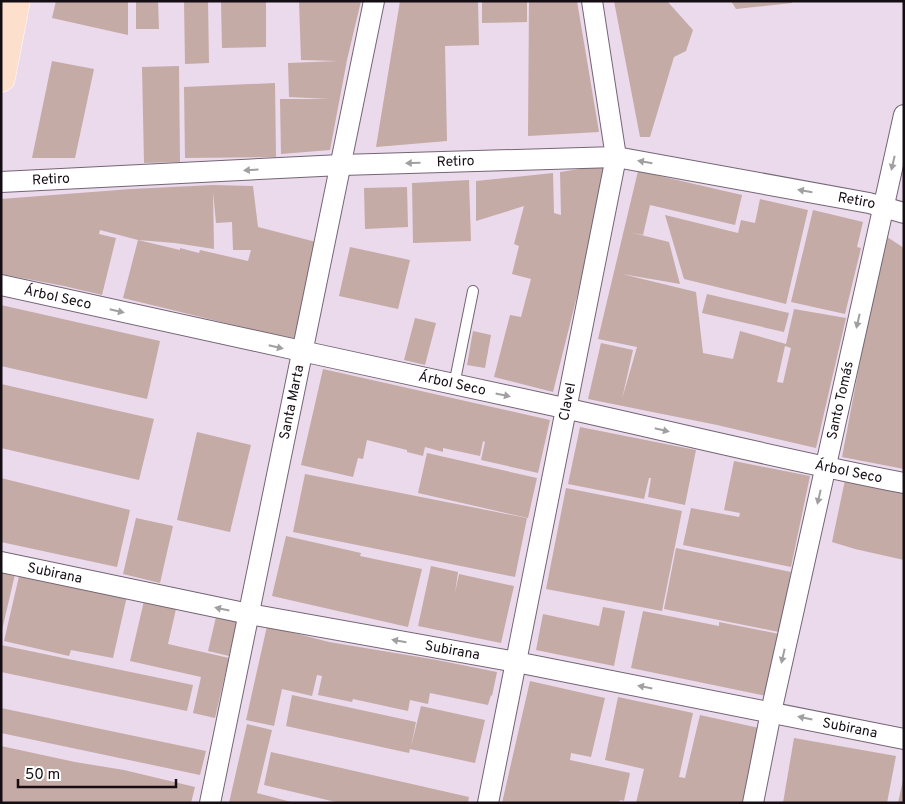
<svg xmlns="http://www.w3.org/2000/svg" width="905" height="804" font-family="Overpass,sans-serif">
<rect width="100%" height="100%" fill="#ebd9ec"/>
<g fill="#c5aba6" fill-rule="evenodd">
<polygon points="56,1 128,1 128,35 52,18"/>
<polygon points="136,1 158,1 159,29 136,29"/>
<polygon points="184,1 208,1 209,63 185,64"/>
<polygon points="221,1 266,1 266,47 222,48"/>
<polygon points="299,1 361,1 347,60 330,150 281,154 280,99 329,99 289,97 288,63 338,61 301,60"/>
<polygon points="400,1 478,1 479,45 445,46 447,141 376,147"/>
<polygon points="482,1 527,1 527,22 482,23"/>
<polygon points="529,1 577,1 599,132 528,136"/>
<polygon points="614,1 667,1 693,30 686,51 674,57 650,137 640,137"/>
<polygon points="731,1 792,1 792,3 736,9"/>
<polygon points="52,61 94,69 75,158 32,158"/>
<polygon points="179,66 180,162 144,163 142,67"/>
<polygon points="275,83 276,157 185,158 184,87"/>
<polygon points="606,165 595,224 553,392 494,377 510,315 521,317 531,279 512,274 519,246 514,244 524,206 476,221 476,181 553,173 554,213 561,215 560,172"/>
<path d="M638,171L742,195L735,225L650,205L643,235L629,232L669,242L680,284L622,274L696,292L703,353L733,359L740,331L786,344L794,309L846,318L816,448L717,425L588,399L601,343L633,350L622,399L637,347L598,339ZM785,346L791,348L783,383L777,382Z"/>
<polygon points="469,180 471,241 413,243 412,183"/>
<path d="M213,185L253,186L258,227L316,242L295,340L123,298L138,240L100,230L99,234L116,238L102,295L64,286L1,274V199L131,189ZM213,192L216,223L232,222L233,250H251L248,261L200,250L199,253L180,248V250L138,240L175,243L214,249Z"/>
<polygon points="407,187 408,227 365,229 364,188"/>
<polygon points="760,199 808,210 786,304 684,279 665,215 738,233 741,220 755,223"/>
<polygon points="813,210 863,222 857,247 861,248 845,314 791,302"/>
<polygon points="884,235 904,248 904,469 842,457"/>
<polygon points="350,247 410,260 398,309 339,296"/>
<polygon points="707,294 789,313 784,332 702,313"/>
<polygon points="1,305 160,341 147,399 1,366"/>
<polygon points="415,318 436,323 425,365 404,360"/>
<polygon points="473,331 491,335 485,368 467,365"/>
<polygon points="323,369 550,420 538,473 481,460 485,442 483,441 480,456 443,448 443,452 425,447 423,456 407,452 407,450 367,440 363,459 358,458 353,477 301,465"/>
<polygon points="1,384 154,419 139,480 1,448"/>
<polygon points="580,427 696,450 685,505 648,497 651,478 649,478 644,499 568,484"/>
<polygon points="197,432 251,445 230,532 177,520"/>
<polygon points="427,453 537,478 528,518 418,493"/>
<polygon points="734,461 810,476 791,567 683,545 691,508 739,517 740,513 724,510"/>
<polygon points="305,474 527,518 515,577 293,532"/>
<polygon points="1,478 130,510 117,567 1,542"/>
<polygon points="845,480 904,493 904,560 855,549 832,542"/>
<polygon points="566,488 682,511 662,611 546,589"/>
<polygon points="136,518 173,526 160,583 123,574"/>
<polygon points="286,536 361,553 360,556 422,569 408,627 272,596"/>
<polygon points="676,548 791,572 779,632 664,609"/>
<polygon points="431,566 458,572 455,593 459,574 514,586 501,643 418,626"/>
<polygon points="1,567 16,570 2,630 1,630"/>
<polygon points="20,572 127,596 113,658 71,650 69,656 4,641"/>
<polygon points="144,601 176,609 168,644 229,658 215,718 193,713 201,677 130,661"/>
<polygon points="603,607 625,611 614,666 536,650 543,614 599,626"/>
<polygon points="643,611 719,626 719,622 779,634 767,696 631,668"/>
<polygon points="216,617 237,622 229,656 208,651"/>
<polygon points="267,626 329,642 437,660 497,672 492,696 491,695 488,705 430,693 428,704 410,700 408,711 353,699 352,702 318,695 322,676 317,675 312,696 282,689 274,726 246,720"/>
<polygon points="1,645 193,685 187,711 1,672"/>
<polygon points="530,681 605,698 591,757 571,753 570,760 630,773 624,801 620,800 619,803 502,803"/>
<polygon points="292,695 416,722 411,747 421,706 485,720 475,763 410,749 409,753 286,726"/>
<polygon points="618,697 693,713 679,777 685,778 700,715 759,728 742,803 636,803 644,769 605,760"/>
<polygon points="1,708 206,751 200,775 1,733"/>
<polygon points="247,724 272,730 257,793 295,803 229,803"/>
<polygon points="794,738 896,756 887,803 783,803"/>
<polygon points="1,746 75,762 124,770 195,787 191,803 1,803"/>
<polygon points="271,752 469,797 468,803 340,803 264,785"/>
<polygon points="903,780 904,803 898,803"/>
</g>
<g fill="none" stroke-linecap="round" stroke-linejoin="round">
<defs>
<polyline id="lane" points="454,385 473,291"/>
<g id="street">
<path id="s1" d="M1,182L341,165L616,157L869,203L904,213"/>
<path id="s2" d="M1,285C189,327 376,367 564,408C677,433 790,461 904,483"/>
<path id="s3" d="M1,562L249,614L516,662L904,739"/>
<path id="s4" d="M210,803L374,1"/>
<path id="s5" d="M488,803L616,157L592,1"/>
<path id="s6" d="M753,803L771,712L904,115"/>
</g>
<polyline id="primary" points="1,78 16,1"/>
</defs>
<use href="#lane" stroke="#746575" stroke-width="12"/>
<use href="#street" stroke="#746575" stroke-width="22"/>
<use href="#primary" stroke="#fff" stroke-width="29"/>
<use href="#lane" stroke="#fff" stroke-width="10"/>
<use href="#street" stroke="#fff" stroke-width="20"/>
<use href="#primary" stroke="#fddfcd" stroke-width="28"/>
</g>
<defs><path id="oneway-solid" d="M-6-.8H1V-3.2L6.5 0L1 3.2V.8H-6Z" transform="scale(1.25)"/></defs>
<g fill="#a19fa1">
<use href="#oneway-solid" transform="translate(645 162) rotate(-170)"/>
<use href="#oneway-solid" transform="translate(413 163) rotate(178)"/>
<use href="#oneway-solid" transform="translate(893 163) rotate(103)"/>
<use href="#oneway-solid" transform="translate(251 170) rotate(177)"/>
<use href="#oneway-solid" transform="translate(805 191) rotate(-170)"/>
<use href="#oneway-solid" transform="translate(117 311) rotate(13)"/>
<use href="#oneway-solid" transform="translate(858 321) rotate(103)"/>
<use href="#oneway-solid" transform="translate(276 347) rotate(13)"/>
<use href="#oneway-solid" transform="translate(503 395) rotate(12)"/>
<use href="#oneway-solid" transform="translate(662 430) rotate(13)"/>
<use href="#oneway-solid" transform="translate(819 497) rotate(103)"/>
<use href="#oneway-solid" transform="translate(222 609) rotate(-168)"/>
<use href="#oneway-solid" transform="translate(399 641) rotate(-170)"/>
<use href="#oneway-solid" transform="translate(783 656) rotate(103)"/>
<use href="#oneway-solid" transform="translate(645 687) rotate(-169)"/>
<use href="#oneway-solid" transform="translate(805 718) rotate(-168)"/>
</g>
<g text-anchor="middle" dominant-baseline="central" stroke-width="4" stroke-linejoin="round" paint-order="stroke">
<g font-size="14" fill="#140e14" stroke="#fff">
<text stroke="none"><textPath href="#s1" startOffset="455">Retiro</textPath></text>
<text stroke="none"><textPath href="#s1" startOffset="50">Retiro</textPath></text>
<text stroke="none"><textPath href="#s1" startOffset="860">Retiro</textPath></text>
<text stroke="none"><textPath href="#s2" startOffset="58">Árbol Seco</textPath></text>
<text stroke="none"><textPath href="#s2" startOffset="462">Árbol Seco</textPath></text>
<text stroke="none"><textPath href="#s6" startOffset="412">Santo Tomás</textPath></text>
<text stroke="none"><textPath href="#s4" startOffset="409">Santa Marta</textPath></text>
<text stroke="none"><textPath href="#s5" startOffset="409">Clavel</textPath></text>
<text stroke="none"><textPath href="#s2" startOffset="868">Árbol Seco</textPath></text>
<text stroke="none"><textPath href="#s3" startOffset="55">Subirana</textPath></text>
<text stroke="none"><textPath href="#s3" startOffset="460">Subirana</textPath></text>
<text stroke="none"><textPath href="#s3" startOffset="865">Subirana</textPath></text>
</g>
</g>
<rect width="905" height="804" fill="none" stroke="#140e14" stroke-width="5"/>
<path d="M18 779v8h158v-8" fill="none" stroke="#140e14" stroke-width="2.5"/>
<text x="25" y="779" font-size="15" fill="#140e14" stroke="#ffffff" stroke-width="4" paint-order="stroke">50 m</text>
</svg>
